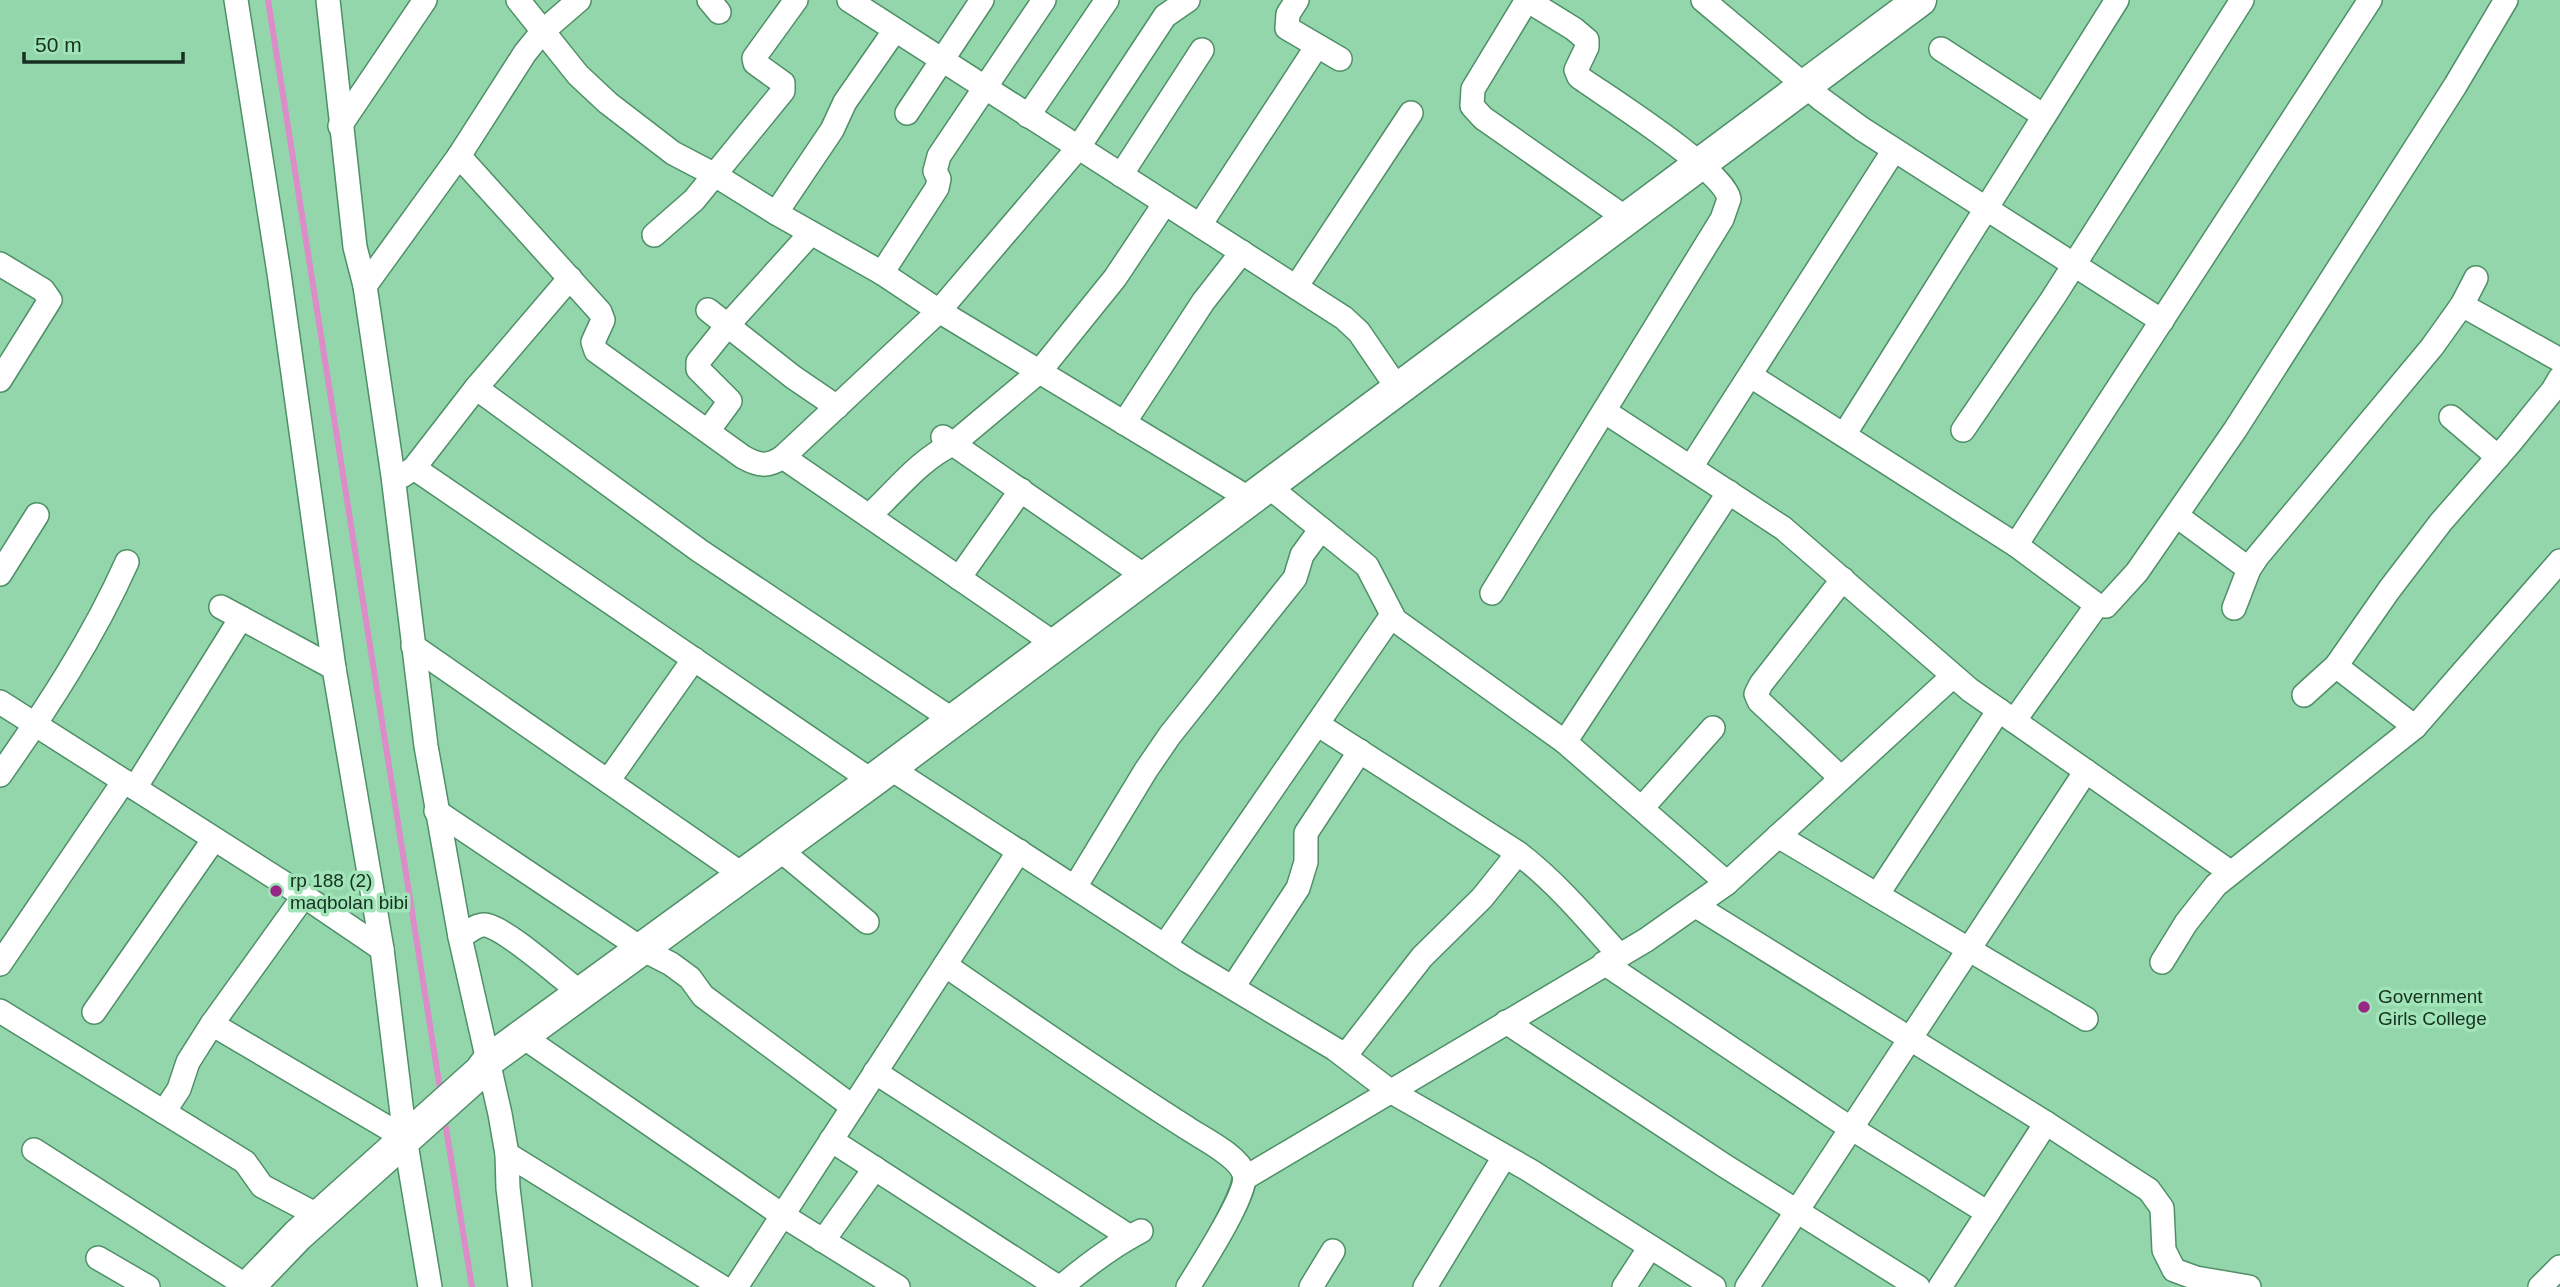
<svg xmlns="http://www.w3.org/2000/svg" width="2560" height="1287" font-family="Helvetica,sans-serif">
<rect width="100%" height="100%" fill="#94d6ab"/>
<g fill="none" stroke-linecap="round" stroke-linejoin="round">
<g stroke="#db8cc9" stroke-width="6">
<polyline points="268,0 441,1095"/>
<polyline points="444,1116 472,1287"/>
</g>
<defs>
<g id="street">
<polyline points="236,0 279,273 334,668 382,949 405,1138 430,1287"/>
<polyline points="328,0 355,247 365,286 393,476 426,746 460,937 500,1114 507,1154 508,1188 520,1287"/>
<polyline points="518,0 578,75 608,103 673,153 715,175 776,213 882,273 939,311 1250,499"/>
<polyline points="709,0 719,12"/>
<polyline points="849,0 1344,318 1359,332 1398,389"/>
<polyline points="1297,0 1288,14 1287,28 1340,59"/>
<polyline points="1527,0 1473,89 1472,106 1483,118 1627,219"/>
<polyline points="1703,0 1821,99 1862,129 2162,321"/>
<polyline points="1941,49 2044,116"/>
<polyline points="907,113 982,0"/>
<polyline points="1028,116 1107,0"/>
<polyline points="340,126 425,0"/>
<path d="M459,156L600,312L603,320L593,342L596,351L743,457C759,466 768,467 783,457L939,311L1078,148L1165,16L1188,0"/>
<polyline points="1121,175 1202,50"/>
<polyline points="776,213 832,130 845,102 895,30"/>
<polyline points="1200,225 1317,46"/>
<polyline points="654,235 694,200 783,91 783,83 755,63 754,58 796,0"/>
<polyline points="0,264 43,290 50,300 0,380"/>
<polyline points="882,273 937,188 939,179 935,171 939,156 1044,0"/>
<polyline points="365,286 459,156 525,53 542,32 579,0"/>
<polyline points="1296,287 1411,113"/>
<polyline points="2462,305 2560,360"/>
<polyline points="708,310 793,377 837,407"/>
<polyline points="1751,376 2016,545 2097,605 2106,606 2137,572 2235,430 2455,86 2506,0"/>
<polyline points="476,388 700,551 953,720"/>
<polyline points="1604,411 1783,528 1970,690 2230,872"/>
<polyline points="2451,417 2498,457"/>
<polyline points="1124,423 1203,302 1242,252"/>
<polyline points="1963,430 2053,298 2242,0"/>
<polyline points="708,431 730,401 698,369 698,362 727,326 811,233"/>
<polyline points="1844,435 2117,0"/>
<polyline points="943,437 1146,577"/>
<polyline points="783,457 1055,644"/>
<polyline points="1691,467 1894,150"/>
<polyline points="414,468 872,781"/>
<polyline points="402,476 414,468 476,388 570,278"/>
<polyline points="1268,486 1367,566 1395,620 1565,742 1727,883"/>
<path d="M869,516C895,492 920,459 953,444L1040,371L1115,278L1165,203"/>
<polyline points="2177,516 2249,569"/>
<polyline points="2016,545 2370,0"/>
<polyline points="0,574 37,515"/>
<polyline points="959,578 1021,490"/>
<path d="M1492,593L1722,219L1729,199C1724,170 1607,97 1579,77L1576,70L1587,47V40L1574,29L1527,0"/>
<polyline points="221,607 334,668"/>
<polyline points="2234,608 2249,569 2257,557 2432,347 2462,305 2476,278"/>
<polyline points="413,646 743,875"/>
<polyline points="2336,666 2415,727"/>
<polyline points="2304,695 2336,666 2389,590 2441,522 2510,443 2553,390 2560,378"/>
<polyline points="0,702 304,896 382,949"/>
<polyline points="2014,721 2097,605"/>
<path d="M1317,724L1518,853C1556,882 1587,919 1619,955"/>
<polyline points="1565,742 1729,492"/>
<polyline points="890,768 1188,961 1335,1049 1390,1091 1529,1170 1714,1287"/>
<path d="M0,775C48,707 93,638 127,562"/>
<polyline points="1841,778 1759,701 1756,694 1761,684 1843,579"/>
<polyline points="608,781 694,659"/>
<polyline points="135,788 241,618"/>
<polyline points="1642,808 1713,728"/>
<polyline points="436,811 642,949 671,964 690,978 703,996 853,1107"/>
<polyline points="1778,836 2086,1019"/>
<polyline points="779,849 867,922"/>
<polyline points="1075,887 1146,770 1170,735 1295,578 1302,555 1321,529"/>
<polyline points="1877,895 1999,710"/>
<polyline points="1696,906 2046,1123 2149,1190 2162,1208 2164,1250 2174,1270 2196,1278 2249,1287"/>
<path d="M460,937C467,933 477,924 485,925C505,927 562,979 581,993"/>
<polyline points="1165,945 1392,615"/>
<polyline points="2162,962 2186,923 2216,885 2415,727 2560,561"/>
<polyline points="1604,963 1838,1120 1988,1213"/>
<polyline points="0,964 124,781"/>
<path d="M945,965C1025,1020 1105,1076 1187,1128C1202,1138 1239,1156 1244,1174C1249,1192 1199,1269 1188,1287"/>
<polyline points="1233,987 1298,888 1306,862 1306,833 1360,751"/>
<polyline points="0,1011 245,1162 262,1186 319,1216"/>
<polyline points="94,1012 214,839"/>
<polyline points="1506,1022 1725,1166 1918,1287"/>
<polyline points="212,1024 405,1138"/>
<polyline points="522,1036 782,1215 898,1287"/>
<polyline points="1345,1056 1422,957 1482,898 1518,853"/>
<polyline points="875,1072 1130,1237"/>
<polyline points="164,1112 179,1089 188,1062 212,1024 304,896"/>
<polyline points="831,1140 1058,1287"/>
<polyline points="34,1150 248,1287"/>
<polyline points="507,1154 722,1287"/>
<polyline points="1245,1178 1646,940 1727,883 1953,676"/>
<polyline points="823,1241 875,1168"/>
<polyline points="98,1258 148,1287"/>
<polyline points="736,1287 1019,851"/>
<path d="M1061,1287C1086,1266 1112,1246 1141,1231"/>
<polyline points="1311,1287 1333,1251"/>
<polyline points="1425,1287 1504,1157"/>
<polyline points="1624,1287 1650,1247"/>
<polyline points="1747,1287 2086,771"/>
<polyline points="1940,1287 2046,1123"/>
<polyline points="2540,1287 2560,1267"/>
</g>
<polyline id="secondary" points="248,1287 298,1235 480,1072 489,1060 872,781 1920,0"/>
</defs>
<use href="#street" stroke="#4e8f67" stroke-width="26"/>
<use href="#secondary" stroke="#4e8f67" stroke-width="35"/>
<use href="#street" stroke="#fff" stroke-width="23"/>
<use href="#secondary" stroke="#fff" stroke-width="32"/>
</g>
<g fill="#972684" stroke="#a0e4b8" stroke-width="2.5">
<circle cx="276" cy="891" r="7"/>
<circle cx="2364" cy="1007" r="7"/>
</g>
<g text-anchor="middle" dominant-baseline="central" stroke-width="7" stroke-linejoin="round" paint-order="stroke">
<g font-size="19" fill="#163121" stroke="#a0e4b8" text-anchor="start">
<text x="290" y="880">rp 188 (2)<tspan x="290" dy="22">maqbolan bibi</tspan></text>
<text x="2378" y="996">Government<tspan x="2378" dy="22">Girls College</tspan></text>
</g>
</g>
<path d="M24 52v10h159v-10" fill="none" stroke="#163121" stroke-width="3.5"/>
<text x="35" y="52" font-size="21" fill="#163121" stroke="#a0e4b8" stroke-width="5" paint-order="stroke">50 m</text>
</svg>
